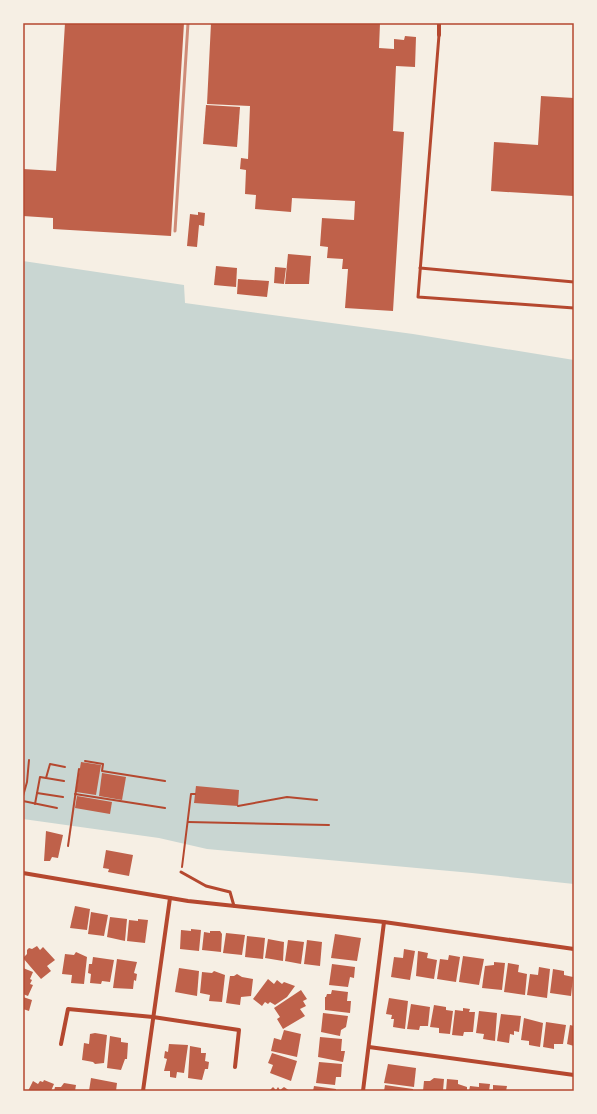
<svg xmlns="http://www.w3.org/2000/svg" width="597" height="1114" font-family="Ubuntu,sans-serif">
<rect width="100%" height="100%" fill="#f6efe4"/>
<polygon fill="#c9d6d2" points="23,261 184,285 185,303 413,334 574,360 574,884 472,873 207,849 159,838 23,819"/>
<g fill="#bf614a">
<polygon points="65,23 184,23 171,236 53,229 53,218 23,216 23,169 56,171"/>
<polygon points="211,23 380,23 379,48 394,49 394,39 404,40 405,36 416,37 415,67 396,66 393,131 404,132 393,311 345,308 348,269 342,269 343,259 327,258 328,247 320,246 322,218 354,220 355,201 292,198 291,212 255,209 256,195 245,194 246,170 240,169 241,158 248,159 250,106 207,104"/>
<polygon points="541,96 574,98 574,196 491,191 494,142 538,145"/>
<polygon points="206,105 240,107 237,147 203,144"/>
<polygon points="198,212 205,213 204,226 199,225 197,247 187,246 190,214 198,215"/>
<polygon points="288,254 311,256 309,284 285,284"/>
<polygon points="216,266 237,268 236,287 214,285"/>
<polygon points="275,267 286,268 284,284 274,283"/>
<polygon points="238,279 269,281 267,297 237,294"/>
<polygon points="81,762 101,765 96,795 76,792"/>
<polygon points="102,773 126,777 122,800 99,796"/>
<polygon points="196,786 239,790 238,806 194,803"/>
<polygon points="77,796 112,802 110,814 75,808"/>
<polygon points="46,831 63,835 58,858 52,857 50,861 44,861"/>
<polygon points="106,850 133,855 129,876 108,872 109,869 103,868"/>
<polygon points="75,906 90,909 87,930 70,928"/>
<polygon points="91,912 108,915 104,936 88,934"/>
<polygon points="110,917 127,919 125,941 107,937"/>
<polygon points="138,919 148,920 145,943 127,941 129,920 138,921"/>
<polygon points="191,929 201,930 199,951 180,949 181,930 191,931"/>
<polygon points="210,931 220,931 222,934 221,952 202,950 204,932 210,933"/>
<polygon points="226,933 245,935 242,955 223,953"/>
<polygon points="335,934 361,938 357,961 331,958"/>
<polygon points="247,936 265,938 263,959 245,957"/>
<polygon points="268,939 284,942 283,961 265,958"/>
<polygon points="288,940 304,942 301,964 285,961"/>
<polygon points="307,940 322,942 320,966 304,964"/>
<polygon points="37,946 40,950 43,947 55,960 47,966 51,971 41,979 23,958 27,954 27,950 29,948 32,949"/>
<polygon points="404,949 415,951 410,980 391,977 394,957 403,958"/>
<polygon points="418,951 428,953 427,958 437,960 434,979 416,976"/>
<polygon points="76,952 87,957 84,984 71,983 72,975 62,974 65,954 74,955"/>
<polygon points="449,955 460,957 456,982 437,979 440,959 448,960"/>
<polygon points="463,956 484,959 479,985 459,982"/>
<polygon points="93,957 114,960 110,982 102,981 101,984 90,983 91,974 88,973 89,964 92,964"/>
<polygon points="117,959 137,962 134,973 137,974 136,981 134,980 133,989 113,988"/>
<polygon points="494,962 505,963 502,990 482,988 485,966 494,965"/>
<polygon points="508,963 519,965 518,972 527,974 525,995 504,992"/>
<polygon points="332,964 355,967 354,978 350,977 348,987 329,985"/>
<polygon points="539,967 550,969 547,998 527,995 530,974 538,975"/>
<polygon points="23,968 33,972 30,979 32,980 30,984 33,985 28,996 23,994"/>
<polygon points="179,968 199,971 197,996 175,992"/>
<polygon points="553,969 564,971 564,975 573,977 571,996 550,993"/>
<polygon points="214,971 225,975 222,1002 209,1001 210,995 200,993 202,972 212,973"/>
<polygon points="237,974 242,977 253,979 251,996 241,997 240,1005 226,1003 230,976 234,976"/>
<polygon points="268,979 274,984 277,980 282,984 284,982 295,986 287,997 275,1005 270,1002 268,1004 265,1002 262,1006 253,999"/>
<polygon points="301,990 307,999 303,1001 306,1006 300,1009 305,1016 283,1029 277,1019 280,1017 274,1008"/>
<polygon points="332,990 348,992 347,1001 351,1001 350,1013 325,1010 325,997 326,997 327,994 331,994"/>
<polygon points="23,997 32,1000 29,1011 23,1009"/>
<polygon points="389,998 408,1001 405,1029 393,1027 394,1019 391,1019 392,1015 386,1014"/>
<polygon points="411,1004 430,1007 428,1026 420,1026 419,1030 407,1029"/>
<polygon points="434,1005 446,1007 446,1010 453,1011 450,1034 439,1033 439,1028 430,1027"/>
<polygon points="463,1008 470,1009 469,1012 475,1012 473,1032 464,1032 463,1036 452,1035 455,1010 463,1011"/>
<polygon points="479,1011 497,1013 495,1041 483,1039 484,1034 476,1033"/>
<polygon points="323,1013 348,1016 346,1027 341,1030 340,1036 321,1032"/>
<polygon points="501,1014 521,1016 519,1032 514,1031 514,1035 510,1034 509,1043 497,1041"/>
<polygon points="524,1018 543,1023 540,1047 529,1045 529,1041 521,1040"/>
<polygon points="546,1022 566,1025 563,1044 554,1044 554,1049 543,1047"/>
<polygon points="570,1025 574,1026 574,1046 567,1044"/>
<polygon points="284,1030 301,1034 297,1057 271,1051 274,1038 281,1040"/>
<polygon points="95,1033 107,1035 104,1063 95,1064 93,1062 82,1060 84,1043 89,1044 90,1034"/>
<polygon points="110,1036 121,1038 121,1042 128,1043 127,1059 125,1059 121,1070 107,1068"/>
<polygon points="320,1037 342,1039 341,1051 345,1051 343,1062 318,1057"/>
<polygon points="169,1044 188,1045 184,1073 177,1072 176,1078 170,1077 170,1071 164,1071 167,1059 164,1058 165,1051 168,1052"/>
<polygon points="190,1046 201,1048 201,1053 206,1053 205,1061 209,1062 208,1069 205,1069 202,1080 188,1078"/>
<polygon points="272,1053 297,1061 291,1081 270,1073 273,1065 268,1063"/>
<polygon points="319,1062 342,1064 341,1077 336,1077 335,1085 316,1083"/>
<polygon points="388,1064 416,1068 414,1087 384,1083"/>
<polygon points="91,1078 117,1083 116,1091 89,1091"/>
<polygon points="434,1078 444,1079 443,1091 423,1091 424,1081 430,1081"/>
<polygon points="447,1079 458,1080 458,1084 467,1087 467,1091 446,1091"/>
<polygon points="44,1080 54,1084 51,1091 28,1091 33,1081 38,1084 40,1081 43,1082"/>
<polygon points="64,1083 76,1085 75,1091 54,1091 55,1087 61,1087"/>
<polygon points="479,1083 490,1084 489,1091 469,1091 470,1086 479,1087"/>
<polygon points="385,1085 413,1089 413,1091 384,1091"/>
<polygon points="493,1085 507,1086 506,1091 493,1091"/>
<polygon points="314,1086 336,1089 336,1091 313,1091"/>
<polygon points="273,1087 276,1090 278,1087 280,1090 284,1087 290,1091 269,1091"/>
</g>
<g fill="none" stroke-linecap="round" stroke-linejoin="round">
<g stroke="#b5482f" stroke-width="2">
<polyline points="85,761 103,764 102,771 165,781"/>
<polyline points="46,778 50,764 65,767"/>
<polyline points="37,793 63,797"/>
<polyline points="75,794 165,808"/>
<polyline points="23,796 27,782 29,760"/>
<polyline points="23,801 57,808"/>
<polyline points="35,804 40,777 64,781"/>
<polyline points="238,806 287,797 317,800"/>
<polyline points="188,822 329,825"/>
<polyline points="68,846 79,769"/>
<polyline points="182,867 191,794 195,794"/>
</g>
<g stroke="#b5482f" stroke-width="3">
<polyline points="439,35 418,297 574,308"/>
<polyline points="420,268 574,282"/>
<polyline points="181,872 206,886 230,892 234,906"/>
</g>
<g stroke="#b5482f" stroke-width="4">
<polyline points="439,35 439,23"/>
<polyline points="23,873 188,901 384,922 574,949"/>
<polyline points="61,1044 68,1009 153,1017 239,1030 235,1067"/>
<polyline points="369,1047 574,1075"/>
<polyline points="143,1091 170,898"/>
<polyline points="363,1091 384,922"/>
</g>
<polyline stroke="#cf8b77" stroke-width="3" points="175,231 188,23"/>
</g>
<rect width="597" height="1114" fill="none" stroke="#f6efe4" stroke-width="48"/>
<rect x="24" y="24" width="549" height="1066" fill="none" stroke="#b5482f" stroke-width="1.5"/>
</svg>
